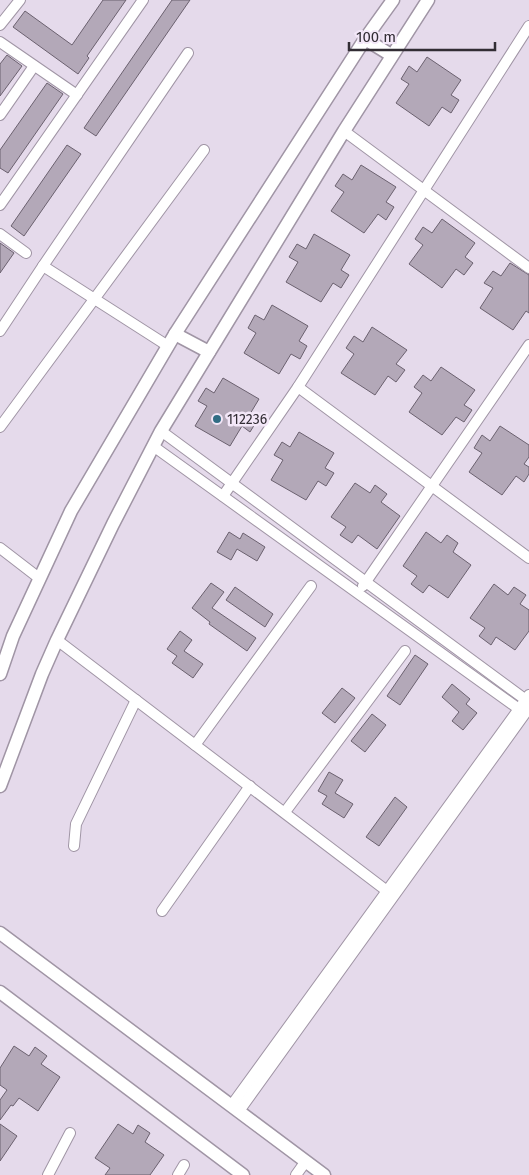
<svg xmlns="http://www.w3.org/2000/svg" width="529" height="1175" font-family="'Fira Sans',sans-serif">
<rect width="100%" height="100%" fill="#e5daeb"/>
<g fill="#b3a8b8" stroke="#6b616f">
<polygon points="103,0 126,0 87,56 89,58 78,74 13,27 25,11 72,45"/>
<polygon points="172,0 190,0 96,136 84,128"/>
<polygon points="7,55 22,66 0,96 0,64"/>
<polygon points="427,57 461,80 451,95 459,100 451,113 442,107 429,126 396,103 409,84 401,79 409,66 417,72"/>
<polygon points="47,83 63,94 8,173 0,168 0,150"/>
<polygon points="67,145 81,154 24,236 11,226"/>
<polygon points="361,165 396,187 386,202 394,207 386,220 378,214 364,233 331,211 344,192 335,186 343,174 352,180"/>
<polygon points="442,219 475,243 465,257 473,263 464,275 456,269 442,288 409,264 423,245 415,239 423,227 432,233"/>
<polygon points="314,234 350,255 341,270 349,275 341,288 333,283 321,302 286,282 298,262 289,257 297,244 306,249"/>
<polygon points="0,243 14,253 0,273"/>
<polygon points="510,263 529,275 529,313 526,311 513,330 480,308 493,288 484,283 493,271 501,276"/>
<polygon points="272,305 308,326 299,341 307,346 300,359 291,354 279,374 244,353 256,333 248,328 255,315 264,320"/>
<polygon points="372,327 407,350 396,364 405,370 396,382 388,376 375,395 341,373 354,354 346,348 354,336 363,342"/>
<polygon points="441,367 475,390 464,405 472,410 464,422 456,417 442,435 409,412 422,393 414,387 423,375 431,381"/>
<polygon points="223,378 259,399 250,414 258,419 250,432 242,426 230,446 195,426 207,406 198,401 206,388 214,393"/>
<polygon points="500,426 529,445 529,457 524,464 529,467 529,474 524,482 516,476 502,495 469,472 482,453 474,448 482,435 490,441"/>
<polygon points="299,432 334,453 325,468 334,473 326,486 318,481 306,500 271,480 283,460 274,455 282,442 290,447"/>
<polygon points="355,483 370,493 375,485 387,494 381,502 400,516 377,549 358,535 352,543 340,535 346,527 331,517"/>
<polygon points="229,532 240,539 243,533 265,547 257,561 237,549 231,560 217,552"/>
<polygon points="426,532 441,543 447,535 458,543 453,552 471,565 448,598 429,585 423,593 411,584 417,576 403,566"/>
<polygon points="211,583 224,592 212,608 256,638 247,651 209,624 210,622 192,608"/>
<polygon points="494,584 508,595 514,587 526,595 520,604 529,610 529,631 515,650 496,637 491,645 479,636 485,628 470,618"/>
<polygon points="235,587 273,614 265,627 226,600"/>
<polygon points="180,631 192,640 184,651 203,664 193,678 172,663 177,656 167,649"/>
<polygon points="415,655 428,664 400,705 387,696"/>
<polygon points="452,684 470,699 466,704 477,713 463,730 452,721 459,712 442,697"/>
<polygon points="342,688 355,698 335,723 322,713"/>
<polygon points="372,714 386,725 365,752 351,741"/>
<polygon points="329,772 343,780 335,793 353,804 344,818 322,804 327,796 318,791"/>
<polygon points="395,797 407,807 379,846 366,837"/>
<polygon points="14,1046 29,1056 35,1047 47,1056 41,1064 60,1077 38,1111 19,1098 13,1106 11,1105 0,1120 0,1100 7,1090 0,1085 0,1068"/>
<polygon points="0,1124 17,1136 0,1161"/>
<polygon points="118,1124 133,1134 138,1125 150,1133 145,1142 164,1155 150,1175 105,1175 110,1168 95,1158"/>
</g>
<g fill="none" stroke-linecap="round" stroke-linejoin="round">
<defs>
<g id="minor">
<polyline points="0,25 20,0"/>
<polyline points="0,42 77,95"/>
<polyline points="0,115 34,66"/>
<polyline points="344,131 529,268"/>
<polyline points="0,205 143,0"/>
<polyline points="0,234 26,253"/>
<polyline points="43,266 168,346"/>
<polyline points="0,331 43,266 188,53"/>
<polyline points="298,387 529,558"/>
<polyline points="0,427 204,150"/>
<polyline points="161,431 526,700 528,704"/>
<polyline points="153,446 519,709 525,708"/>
<polyline points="223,496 298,387 529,26"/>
<polyline points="0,548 39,578"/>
<polyline points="363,586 529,345"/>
<polyline points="57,640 387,891"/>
<polyline points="195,745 311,586"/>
<polyline points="285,812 405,651"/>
<polyline points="74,846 76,824 136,700"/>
<polyline points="162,911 250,786"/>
<polyline points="231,1106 529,695"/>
<polyline points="239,1111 529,708"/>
<polyline points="48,1175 70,1133"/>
<polyline points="178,1175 184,1165"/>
<polyline points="296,1175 306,1161"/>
</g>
<g id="major">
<polyline points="365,39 391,55"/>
<polyline points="175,334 209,352"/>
<polyline points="0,674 13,636 71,511 175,334 365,39 393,0"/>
<polyline points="0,786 42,674 57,640 113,524 161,431 344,131 428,0"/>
<polyline points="0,933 324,1175"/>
<polyline points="0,992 243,1175"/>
</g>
</defs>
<use href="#minor" stroke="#a095a5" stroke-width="12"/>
<use href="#major" stroke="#a095a5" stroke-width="15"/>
<use href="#minor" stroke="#fff" stroke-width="10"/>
<use href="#major" stroke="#fff" stroke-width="12"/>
</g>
<circle fill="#316d84" stroke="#f3e7f8" stroke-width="2" cx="217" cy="419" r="5"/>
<g text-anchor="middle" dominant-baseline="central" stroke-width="5" stroke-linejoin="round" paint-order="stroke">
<g font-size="14" fill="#322d34" stroke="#f3e7f8" text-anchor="start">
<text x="227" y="419">112236</text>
</g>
</g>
<path d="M349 42v8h146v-8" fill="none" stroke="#322d34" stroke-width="2.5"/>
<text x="356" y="42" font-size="15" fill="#322d34" stroke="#f3e7f8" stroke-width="4" paint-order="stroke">100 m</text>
</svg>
